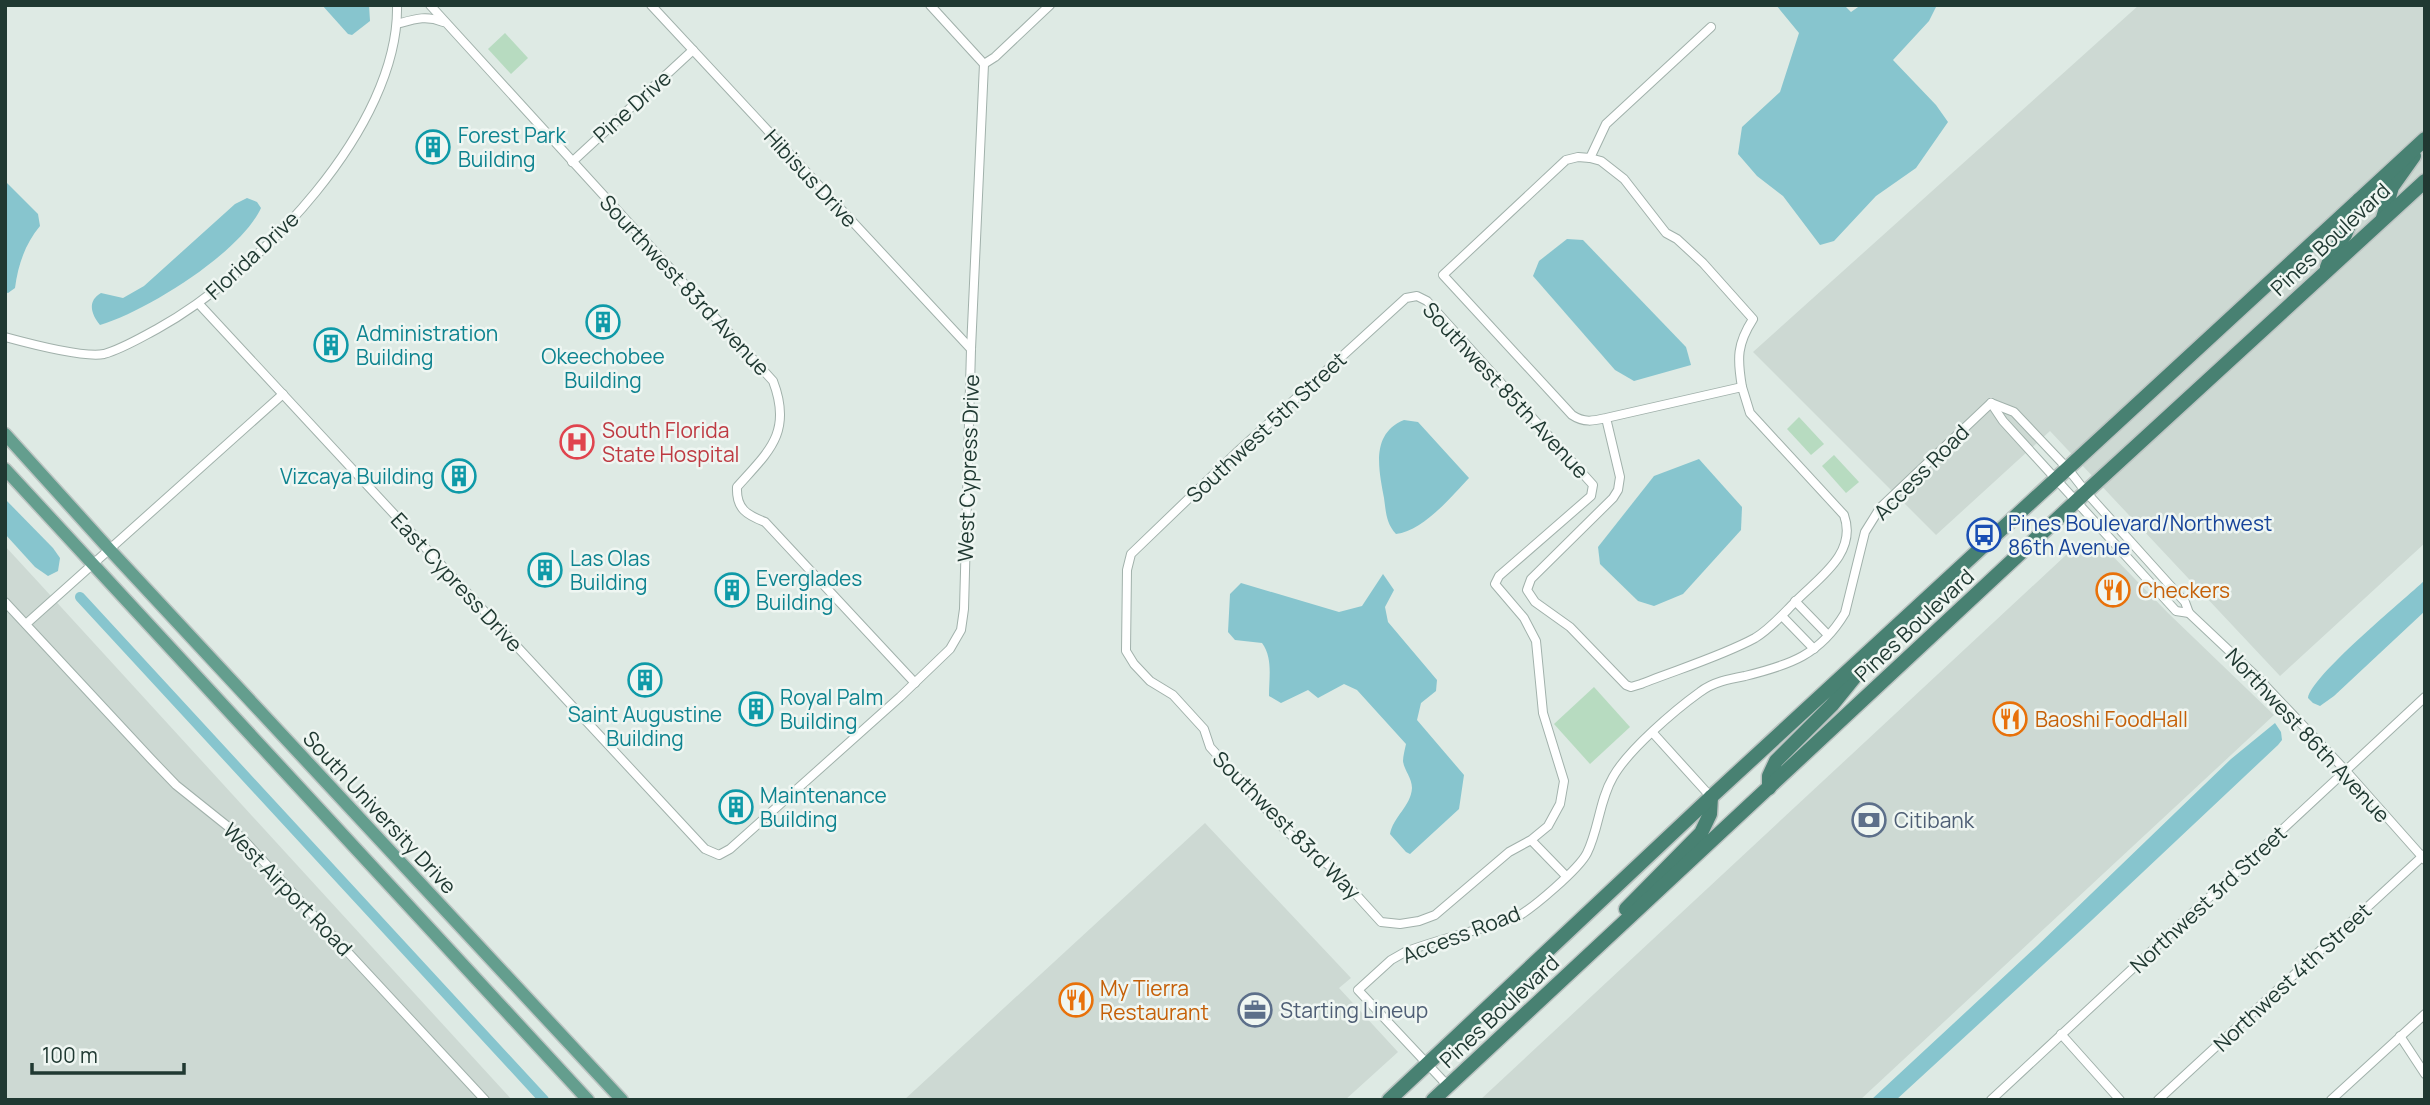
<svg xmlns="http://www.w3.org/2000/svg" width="2430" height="1105" font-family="Manrope,sans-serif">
<rect width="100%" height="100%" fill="#deeae4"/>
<g fill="#cdd9d3">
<polygon points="2139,5 2425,5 2425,543 2280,676 2050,431 1936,535 1753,352"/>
<polygon points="2080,542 2100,543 2168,613 2274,715 1860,1100 1480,1100"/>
<polygon points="5,546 40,584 512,1100 5,1100"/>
<polygon points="1205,823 1351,978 1339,988 1398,1052 1345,1100 904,1100"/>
</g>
<g fill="#b7dbc0">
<polygon points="505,33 528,58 511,74 488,49"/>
<polygon points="1799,417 1824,444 1811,455 1787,429"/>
<polygon points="1834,455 1859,482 1846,493 1822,466"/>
<polygon points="1594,687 1630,727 1590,764 1554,724"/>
</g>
<g fill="#87c5ce">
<polygon points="322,5 369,5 370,21 352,35 348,34"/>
<polygon points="1776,5 1844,5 1851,12 1861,5 1937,5 1929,21 1893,60 1936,105 1948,122 1916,168 1876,196 1834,241 1820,245 1783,196 1757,176 1738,154 1742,127 1780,92 1799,33"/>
<path d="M5,181L38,214L40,226C25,244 18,265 15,288L8,293L5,292Z"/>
<path d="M247,198L257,202L261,208C240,253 147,311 100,325C91,314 87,301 101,293L123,298L144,286L235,204Z"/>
<polygon points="1567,239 1583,240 1686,347 1691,365 1634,381 1615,370 1533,276 1539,261"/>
<path d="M1404,420L1418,422L1469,478C1451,497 1423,531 1396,534C1386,523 1386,512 1384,498C1379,470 1370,434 1404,420Z"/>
<polygon points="1699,459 1742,507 1741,530 1683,594 1654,606 1638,601 1600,564 1598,547 1654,476"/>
<polygon points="5,499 53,548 60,558 58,571 48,576 35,567 5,534"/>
<path d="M1383,574L1394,590L1385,607L1388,622L1437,680L1436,691L1421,703L1417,720L1464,775L1459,809L1410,854L1406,852L1390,834C1393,817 1411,806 1412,788C1412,778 1404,770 1403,761C1403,756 1405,749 1406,744L1357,690L1344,684L1318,698L1308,690L1281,703L1269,696C1269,677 1273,658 1262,643L1235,640L1228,632L1230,594L1241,583L1339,612L1362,606Z"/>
<path d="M2425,580V611L2334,696L2320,706L2313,703L2308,698C2311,676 2404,600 2425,580Z"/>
<polygon points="2275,723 2281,732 2282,740 2278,745 2092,920 1896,1100 1871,1100 2036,947 2231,759"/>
</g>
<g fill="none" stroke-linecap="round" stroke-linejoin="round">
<polyline stroke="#87c5ce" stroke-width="10" points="80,597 544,1100"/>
<defs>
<g id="minor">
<path d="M430,5L773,381C793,433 768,452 737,487C736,509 747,515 765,522L915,683"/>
<polyline points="651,5 971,349"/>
<polyline points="930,5 984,64"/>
<path d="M397,24C415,19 426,15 443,22"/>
<polyline points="984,64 995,57 1050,5"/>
<path d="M1590,158L1601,161L1624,179L1666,233L1677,239L1703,263L1753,319C1737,344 1737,358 1742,387"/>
<polyline points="572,162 693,50"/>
<polyline points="199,304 705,849 719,855 730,849 900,697 950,649 961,630 964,609 971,349 984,64"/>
<path d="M5,337C27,343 83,358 104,354C122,349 140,338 157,329C257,274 400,127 397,5"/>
<polyline points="1991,403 2014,412 2068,469 2086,492 2185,602 2189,613 2258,678 2346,771 2425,860"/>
<polyline points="1991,403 2003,421 2176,611 2189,613"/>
<path d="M1606,418L1620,477L1618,490L1613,498L1531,579L1527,590L1535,602L1570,627L1626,685L1631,687L1641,684C1676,670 1722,656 1755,638C1770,629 1782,615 1795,602C1817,579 1858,554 1844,515L1750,413L1742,387L1606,418C1593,421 1584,423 1572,415L1443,275L1566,160L1578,157L1590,158L1606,124L1711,27"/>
<polyline points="1795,601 1828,635"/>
<polyline points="5,602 151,759 176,785 241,837 485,1100"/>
<polyline points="1782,616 1814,649"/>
<polyline points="26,624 283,394"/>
<polyline points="1653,733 1711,797"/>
<polyline points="1531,840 1509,852 1435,915 1419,921 1400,924 1381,922 1332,868 1286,831 1210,747 1204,729 1173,695 1150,681 1134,664 1126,651 1127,570 1131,554 1236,453 1406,298 1417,296 1427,301 1593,485 1591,496 1499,576 1495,584 1524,618 1536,641 1543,713 1564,781 1560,804 1548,826 1531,840 1566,876"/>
<polyline points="2061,1034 2120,1100"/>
<polyline points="2400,1036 2425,1074"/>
<path d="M1448,1086L1358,990L1391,960L1405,952C1431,942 1459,935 1486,927C1496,924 1507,921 1517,917C1533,908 1579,869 1587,853C1599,829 1599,801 1613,777C1628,750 1675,710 1700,692C1713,682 1729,679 1745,676C1790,665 1820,655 1845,613L1865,532L1880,508L1991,403"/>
<polyline points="1991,1100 2425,697"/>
<polyline points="2158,1100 2425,854"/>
<polyline points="2331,1100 2425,1014"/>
</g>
<g id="primary">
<polyline points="5,434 110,550 622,1100"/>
<polyline points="5,469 588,1100"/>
</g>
<g id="trunk">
<polyline points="2383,218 2392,187 2414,156"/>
<polyline points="2327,267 2333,252 2345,235 2359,200"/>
<polyline points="1769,788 1769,776 1776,761 1832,705 1866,663"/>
<polyline points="1626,909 1701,833 1710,814 1711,797"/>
<polyline points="1389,1100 1711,797 2425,139"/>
<polyline points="1433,1100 2086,492 2425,181"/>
</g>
</defs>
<use href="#minor" stroke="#a1b1ab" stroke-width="10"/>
<use href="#primary" stroke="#bcc4c2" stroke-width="15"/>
<use href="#trunk" stroke="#bcc4c2" stroke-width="17"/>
<use href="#minor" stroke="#fff" stroke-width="8"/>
<use href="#primary" stroke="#649e8e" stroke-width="12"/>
<use href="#trunk" stroke="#488172" stroke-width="14"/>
</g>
<defs>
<symbol id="building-ring" viewBox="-11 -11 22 22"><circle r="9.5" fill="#eff6f2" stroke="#0f9aa8" stroke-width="1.5"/><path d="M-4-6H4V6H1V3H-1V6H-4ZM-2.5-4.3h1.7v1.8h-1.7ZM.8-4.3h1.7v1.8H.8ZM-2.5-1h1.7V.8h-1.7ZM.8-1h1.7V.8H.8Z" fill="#0f9aa8"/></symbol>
<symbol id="hospital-ring" viewBox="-11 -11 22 22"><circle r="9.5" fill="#eff6f2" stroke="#e0444e" stroke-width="1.5"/><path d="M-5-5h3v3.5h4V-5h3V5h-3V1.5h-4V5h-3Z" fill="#e0444e"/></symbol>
<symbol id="bus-ring" viewBox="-11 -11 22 22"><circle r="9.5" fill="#eff6f2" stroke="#1a4fb4" stroke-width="1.5"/><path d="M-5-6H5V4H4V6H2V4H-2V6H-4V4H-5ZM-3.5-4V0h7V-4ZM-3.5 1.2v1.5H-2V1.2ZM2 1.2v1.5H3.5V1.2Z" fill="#1a4fb4"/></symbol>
<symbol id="restaurant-ring" viewBox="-11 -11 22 22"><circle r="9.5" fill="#eff6f2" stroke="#e8710a" stroke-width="1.5"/><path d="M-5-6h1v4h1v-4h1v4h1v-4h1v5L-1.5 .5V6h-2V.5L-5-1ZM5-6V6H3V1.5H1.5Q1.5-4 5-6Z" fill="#e8710a"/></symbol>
<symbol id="bank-ring" viewBox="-11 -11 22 22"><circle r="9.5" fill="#eff6f2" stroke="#5c6f8a" stroke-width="1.5"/><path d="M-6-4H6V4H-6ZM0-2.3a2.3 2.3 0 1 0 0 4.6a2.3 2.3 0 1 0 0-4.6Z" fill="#5c6f8a"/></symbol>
<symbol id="office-ring" viewBox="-11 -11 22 22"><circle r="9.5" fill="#eff6f2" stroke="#5c6f8a" stroke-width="1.5"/><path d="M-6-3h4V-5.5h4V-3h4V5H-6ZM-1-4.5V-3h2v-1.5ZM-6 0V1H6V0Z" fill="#5c6f8a"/></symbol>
</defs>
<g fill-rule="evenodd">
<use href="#building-ring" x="414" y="128" width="38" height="38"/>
<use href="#building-ring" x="584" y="303" width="38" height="38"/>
<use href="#building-ring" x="312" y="326" width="38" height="38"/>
<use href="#hospital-ring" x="558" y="423" width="38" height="38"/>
<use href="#building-ring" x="440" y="457" width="38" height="38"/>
<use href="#bus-ring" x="1965" y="516" width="38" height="38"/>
<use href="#building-ring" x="526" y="551" width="38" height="38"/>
<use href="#building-ring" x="713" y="571" width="38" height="38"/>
<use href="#restaurant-ring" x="2094" y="571" width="38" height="38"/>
<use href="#building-ring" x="626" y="661" width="38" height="38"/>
<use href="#building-ring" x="737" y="690" width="38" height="38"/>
<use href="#restaurant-ring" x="1991" y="700" width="38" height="38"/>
<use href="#building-ring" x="717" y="788" width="38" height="38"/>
<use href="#bank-ring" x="1850" y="801" width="38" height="38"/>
<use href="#restaurant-ring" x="1057" y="981" width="38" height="38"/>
<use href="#office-ring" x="1236" y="991" width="38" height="38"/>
</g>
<g text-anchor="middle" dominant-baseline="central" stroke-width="5" stroke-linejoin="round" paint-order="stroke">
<g font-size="21" fill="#203932" stroke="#eff6f2">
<text transform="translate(632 106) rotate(-42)">Pine Drive</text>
<text transform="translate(811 178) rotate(47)">Hibisus Drive</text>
<text transform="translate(2330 239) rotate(-43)">Pines Boulevard</text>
<text transform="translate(252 255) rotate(-43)">Florida Drive</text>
<text transform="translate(685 285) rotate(47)">Sourthwest 83rd Avenue</text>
<text transform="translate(1506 390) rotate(47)">Southwest 85th Avenue</text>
<text transform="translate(1266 427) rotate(-43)">Southwest 5th Street</text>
<text transform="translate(968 468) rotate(-88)">West Cypress Drive</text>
<text transform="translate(1921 472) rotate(-45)">Access Road</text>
<text transform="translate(457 582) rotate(47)">East Cypress Drive</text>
<text transform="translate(1914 625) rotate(-43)">Pines Boulevard</text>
<text transform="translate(2308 735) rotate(47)">Northwest 86th Avenue</text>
<text transform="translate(380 812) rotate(47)">South University Drive</text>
<text transform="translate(1287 825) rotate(45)">Southwest 83rd Way</text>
<text transform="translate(288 889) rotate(46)">West Airport Road</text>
<text transform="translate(2208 899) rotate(-43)">Northwest 3rd Street</text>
<text transform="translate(1461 934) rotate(-21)">Access Road</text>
<text transform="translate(2292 977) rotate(-43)">Northwest 4th Street</text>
<text transform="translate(1499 1011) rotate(-43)">Pines Boulevard</text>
</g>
<g font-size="21" fill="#0d838f" stroke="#eff6f2" text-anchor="start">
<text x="458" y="135">Forest Park<tspan x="458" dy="24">Building</tspan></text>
<text x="356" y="333">Administration<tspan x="356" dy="24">Building</tspan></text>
<text x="603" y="356" text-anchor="middle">Okeechobee<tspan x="603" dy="24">Building</tspan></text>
<text x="434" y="476" text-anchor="end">Vizcaya Building</text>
<text x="570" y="558">Las Olas<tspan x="570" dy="24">Building</tspan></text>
<text x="756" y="578">Everglades<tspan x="756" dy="24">Building</tspan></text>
<text x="780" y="697">Royal Palm<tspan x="780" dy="24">Building</tspan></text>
<text x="645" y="714" text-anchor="middle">Saint Augustine<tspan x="645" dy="24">Building</tspan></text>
<text x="760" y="795">Maintenance<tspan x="760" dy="24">Building</tspan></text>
</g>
<g font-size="21" fill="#be3a42" stroke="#eff6f2" text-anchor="start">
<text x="602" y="430">South Florida<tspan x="602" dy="24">State Hospital</tspan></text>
</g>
<g font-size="21" fill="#164399" stroke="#eff6f2" text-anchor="start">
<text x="2008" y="523">Pines Boulevard/Northwest<tspan x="2008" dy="24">86th Avenue</tspan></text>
</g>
<g font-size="21" fill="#c56008" stroke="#eff6f2" text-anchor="start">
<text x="2138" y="590">Checkers</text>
<text x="2035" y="719">Baoshi FoodHall</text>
<text x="1100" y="988">My Tierra<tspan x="1100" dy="24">Restaurant</tspan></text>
</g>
<g font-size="21" fill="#4e5e75" stroke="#eff6f2" text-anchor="start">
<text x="1894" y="820">Citibank</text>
<text x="1280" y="1010">Starting Lineup</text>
</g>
</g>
<rect width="2430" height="1105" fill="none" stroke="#203932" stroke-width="14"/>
<path d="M32 1063v10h152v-10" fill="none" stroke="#203932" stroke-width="3.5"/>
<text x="42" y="1063" font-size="21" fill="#203932" stroke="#eff6f2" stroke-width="5" paint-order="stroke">100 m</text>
</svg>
